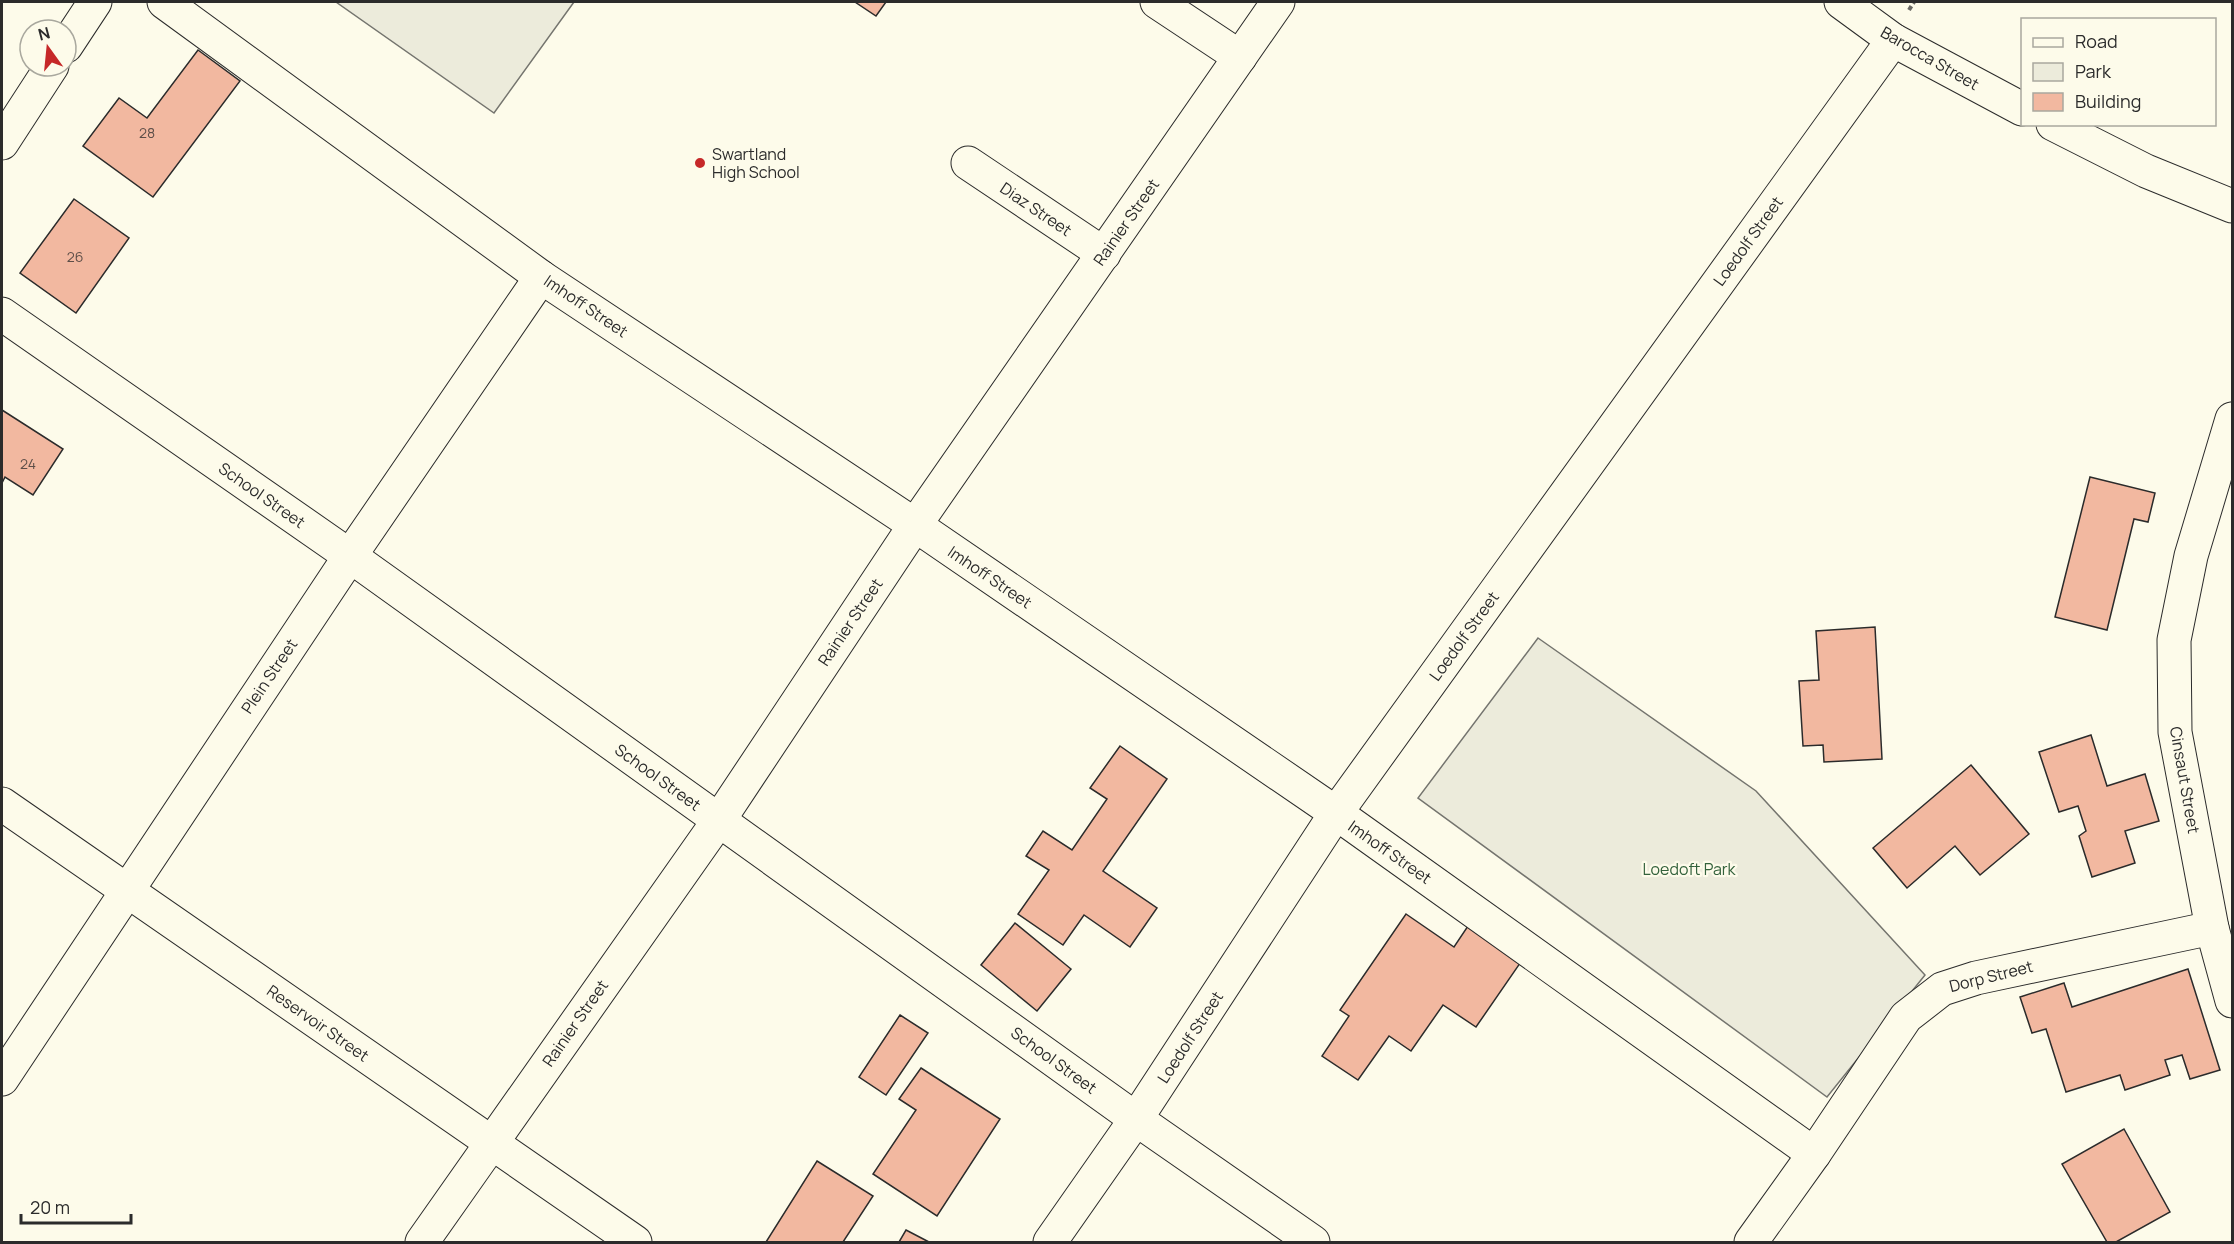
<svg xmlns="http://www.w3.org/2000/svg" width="2234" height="1244" font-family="Manrope,sans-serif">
<rect width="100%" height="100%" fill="#fdfbea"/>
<g fill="#ecebdb" stroke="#74746e" stroke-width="1.5">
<polygon points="336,2 574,2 494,113"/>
<polygon points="1538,638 1756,791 1925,975 1827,1097 1418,798"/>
</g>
<g fill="#f2b8a0" stroke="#2b2b2b" stroke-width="1.5">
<polygon points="855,2 886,2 876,16"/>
<polygon points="198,50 240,81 153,197 83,146 119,98 147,118"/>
<polygon points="74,199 129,238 76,313 20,273"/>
<polygon points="2,410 63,449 33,495 5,477 2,483"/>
<polygon points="2090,477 2155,493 2148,522 2134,519 2107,630 2055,617"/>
<polygon points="1875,627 1882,759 1824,762 1823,745 1803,746 1799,681 1819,680 1816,631"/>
<polygon points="2091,735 2107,786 2145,774 2159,821 2125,831 2135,863 2092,877 2079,836 2086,831 2078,806 2059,812 2039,752"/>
<polygon points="1120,746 1167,779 1103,871 1157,908 1130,947 1084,915 1063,945 1018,914 1049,870 1026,856 1043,831 1072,850 1107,799 1090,788"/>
<polygon points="1971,765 2029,834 1980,875 1955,846 1907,888 1873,848"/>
<polygon points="1406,914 1454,947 1474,917 1527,953 1476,1027 1443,1005 1411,1051 1389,1036 1358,1080 1322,1056 1349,1016 1340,1010"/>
<polygon points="1015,923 1071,969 1037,1011 981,965"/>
<polygon points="2188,969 2220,1070 2190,1079 2182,1055 2165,1060 2170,1075 2125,1090 2120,1075 2066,1092 2046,1029 2032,1033 2020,997 2064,983 2072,1007"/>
<polygon points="900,1015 928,1033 886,1095 859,1077"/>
<polygon points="921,1068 1000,1119 937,1216 873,1174 916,1110 899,1099"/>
<polygon points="2124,1129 2170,1212 2116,1242 2107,1242 2062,1164"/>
<polygon points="817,1161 873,1196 843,1242 766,1242"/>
<polygon points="906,1230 929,1242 899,1242"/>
</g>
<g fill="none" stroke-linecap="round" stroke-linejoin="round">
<defs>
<g id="minor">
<polyline points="164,2 541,277 915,525 1336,813 1814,1154"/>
<polyline points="1157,2 1240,57"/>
<polyline points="1841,2 1893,40 2022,109"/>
<polyline points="66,46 95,2"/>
<polyline points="2053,124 2146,171 2232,206"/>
<polyline points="2,143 52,66"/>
<polyline points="968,163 1104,254"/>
<polyline points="2,314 350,556 1136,1119 1313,1242"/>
<polyline points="2232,419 2191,556 2174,640 2175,732 2212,928 2232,1001"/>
<polyline points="2,804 635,1242"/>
<polyline points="2,1079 350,556 541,277"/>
<polyline points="422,1242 719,820 915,525 1278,2"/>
<polyline points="1050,1242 1136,1119 1336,813 1893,40"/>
<polyline points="1751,1242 1814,1154 1906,1017 1942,989 1976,978 2212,928"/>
</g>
</defs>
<use href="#minor" stroke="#2b2b2b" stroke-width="35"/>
<polyline stroke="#6a6964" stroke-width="4" stroke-dasharray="4.5 3" stroke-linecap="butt" points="1909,10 1914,2"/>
<use href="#minor" stroke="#fdfbea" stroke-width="33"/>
</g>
<circle fill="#c62828" stroke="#fdfbea" stroke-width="2" cx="700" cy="163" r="6"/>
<g text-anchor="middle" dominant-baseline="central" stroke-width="4.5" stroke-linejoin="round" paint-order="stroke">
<g font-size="14" fill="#5d4e48">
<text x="147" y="132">28</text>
<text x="75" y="256">26</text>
<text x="28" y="463">24</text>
</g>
<g font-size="16" fill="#2b2b2b" stroke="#fdfbea">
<text transform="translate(1930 58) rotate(30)">Barocca Street</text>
<text transform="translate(1036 209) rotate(34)">Diaz Street</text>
<text transform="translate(1126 222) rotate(-55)">Rainier Street</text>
<text transform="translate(1748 241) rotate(-54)">Loedolf Street</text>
<text transform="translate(586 306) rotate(34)">Imhoff Street</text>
<text transform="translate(262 495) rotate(35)">School Street</text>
<text transform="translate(990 577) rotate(34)">Imhoff Street</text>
<text transform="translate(850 622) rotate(-56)">Rainier Street</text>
<text transform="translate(1464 636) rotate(-54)">Loedolf Street</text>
<text transform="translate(269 676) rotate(-56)">Plein Street</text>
<text transform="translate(658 777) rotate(36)">School Street</text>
<text transform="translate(2185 780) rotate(80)">Cinsaut Street</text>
<text transform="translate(1390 852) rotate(35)">Imhoff Street</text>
<text transform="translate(1991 976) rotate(-14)">Dorp Street</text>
<text transform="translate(318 1023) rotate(35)">Reservoir Street</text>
<text transform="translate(575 1023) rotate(-55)">Rainier Street</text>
<text transform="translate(1190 1037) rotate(-57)">Loedolf Street</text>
<text transform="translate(1054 1060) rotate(36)">School Street</text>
</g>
<g font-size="16" fill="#2b2b2b" stroke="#fdfbea" text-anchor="start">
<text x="712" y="154">Swartland<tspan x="712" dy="18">High School</tspan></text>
</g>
<g font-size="16" fill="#34623c" stroke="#fdfbea">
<text x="1689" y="869">Loedoft Park</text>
</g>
</g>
<rect width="2234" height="1244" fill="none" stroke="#2b2b2b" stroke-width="6"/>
<rect x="2021" y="18" width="195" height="108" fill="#fdfbea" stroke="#a9a89e" stroke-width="1.5"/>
<rect x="2033" y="38" width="30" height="9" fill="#fdfbea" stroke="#a9a89e" stroke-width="1.5"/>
<text x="2075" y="48" font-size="18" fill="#2b2b2b">Road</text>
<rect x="2033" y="63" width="30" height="18" fill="#ecebdb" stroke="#a9a89e" stroke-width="1.5"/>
<text x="2075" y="78" font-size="18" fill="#2b2b2b">Park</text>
<rect x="2033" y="93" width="30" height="18" fill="#f2b8a0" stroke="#a9a89e" stroke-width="1.5"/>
<text x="2075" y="108" font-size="18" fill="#2b2b2b">Building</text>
<g transform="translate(48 48) rotate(345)"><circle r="28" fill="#fdfbea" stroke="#a9a89e" stroke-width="1.5"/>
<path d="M0-4.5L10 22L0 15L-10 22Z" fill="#c62828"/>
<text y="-9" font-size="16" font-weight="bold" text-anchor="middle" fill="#2b2b2b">N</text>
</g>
<path d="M21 1214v9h110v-9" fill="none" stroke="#2b2b2b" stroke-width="3"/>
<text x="30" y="1214" font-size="18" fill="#2b2b2b" stroke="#fdfbea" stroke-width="4.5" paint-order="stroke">20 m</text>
</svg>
